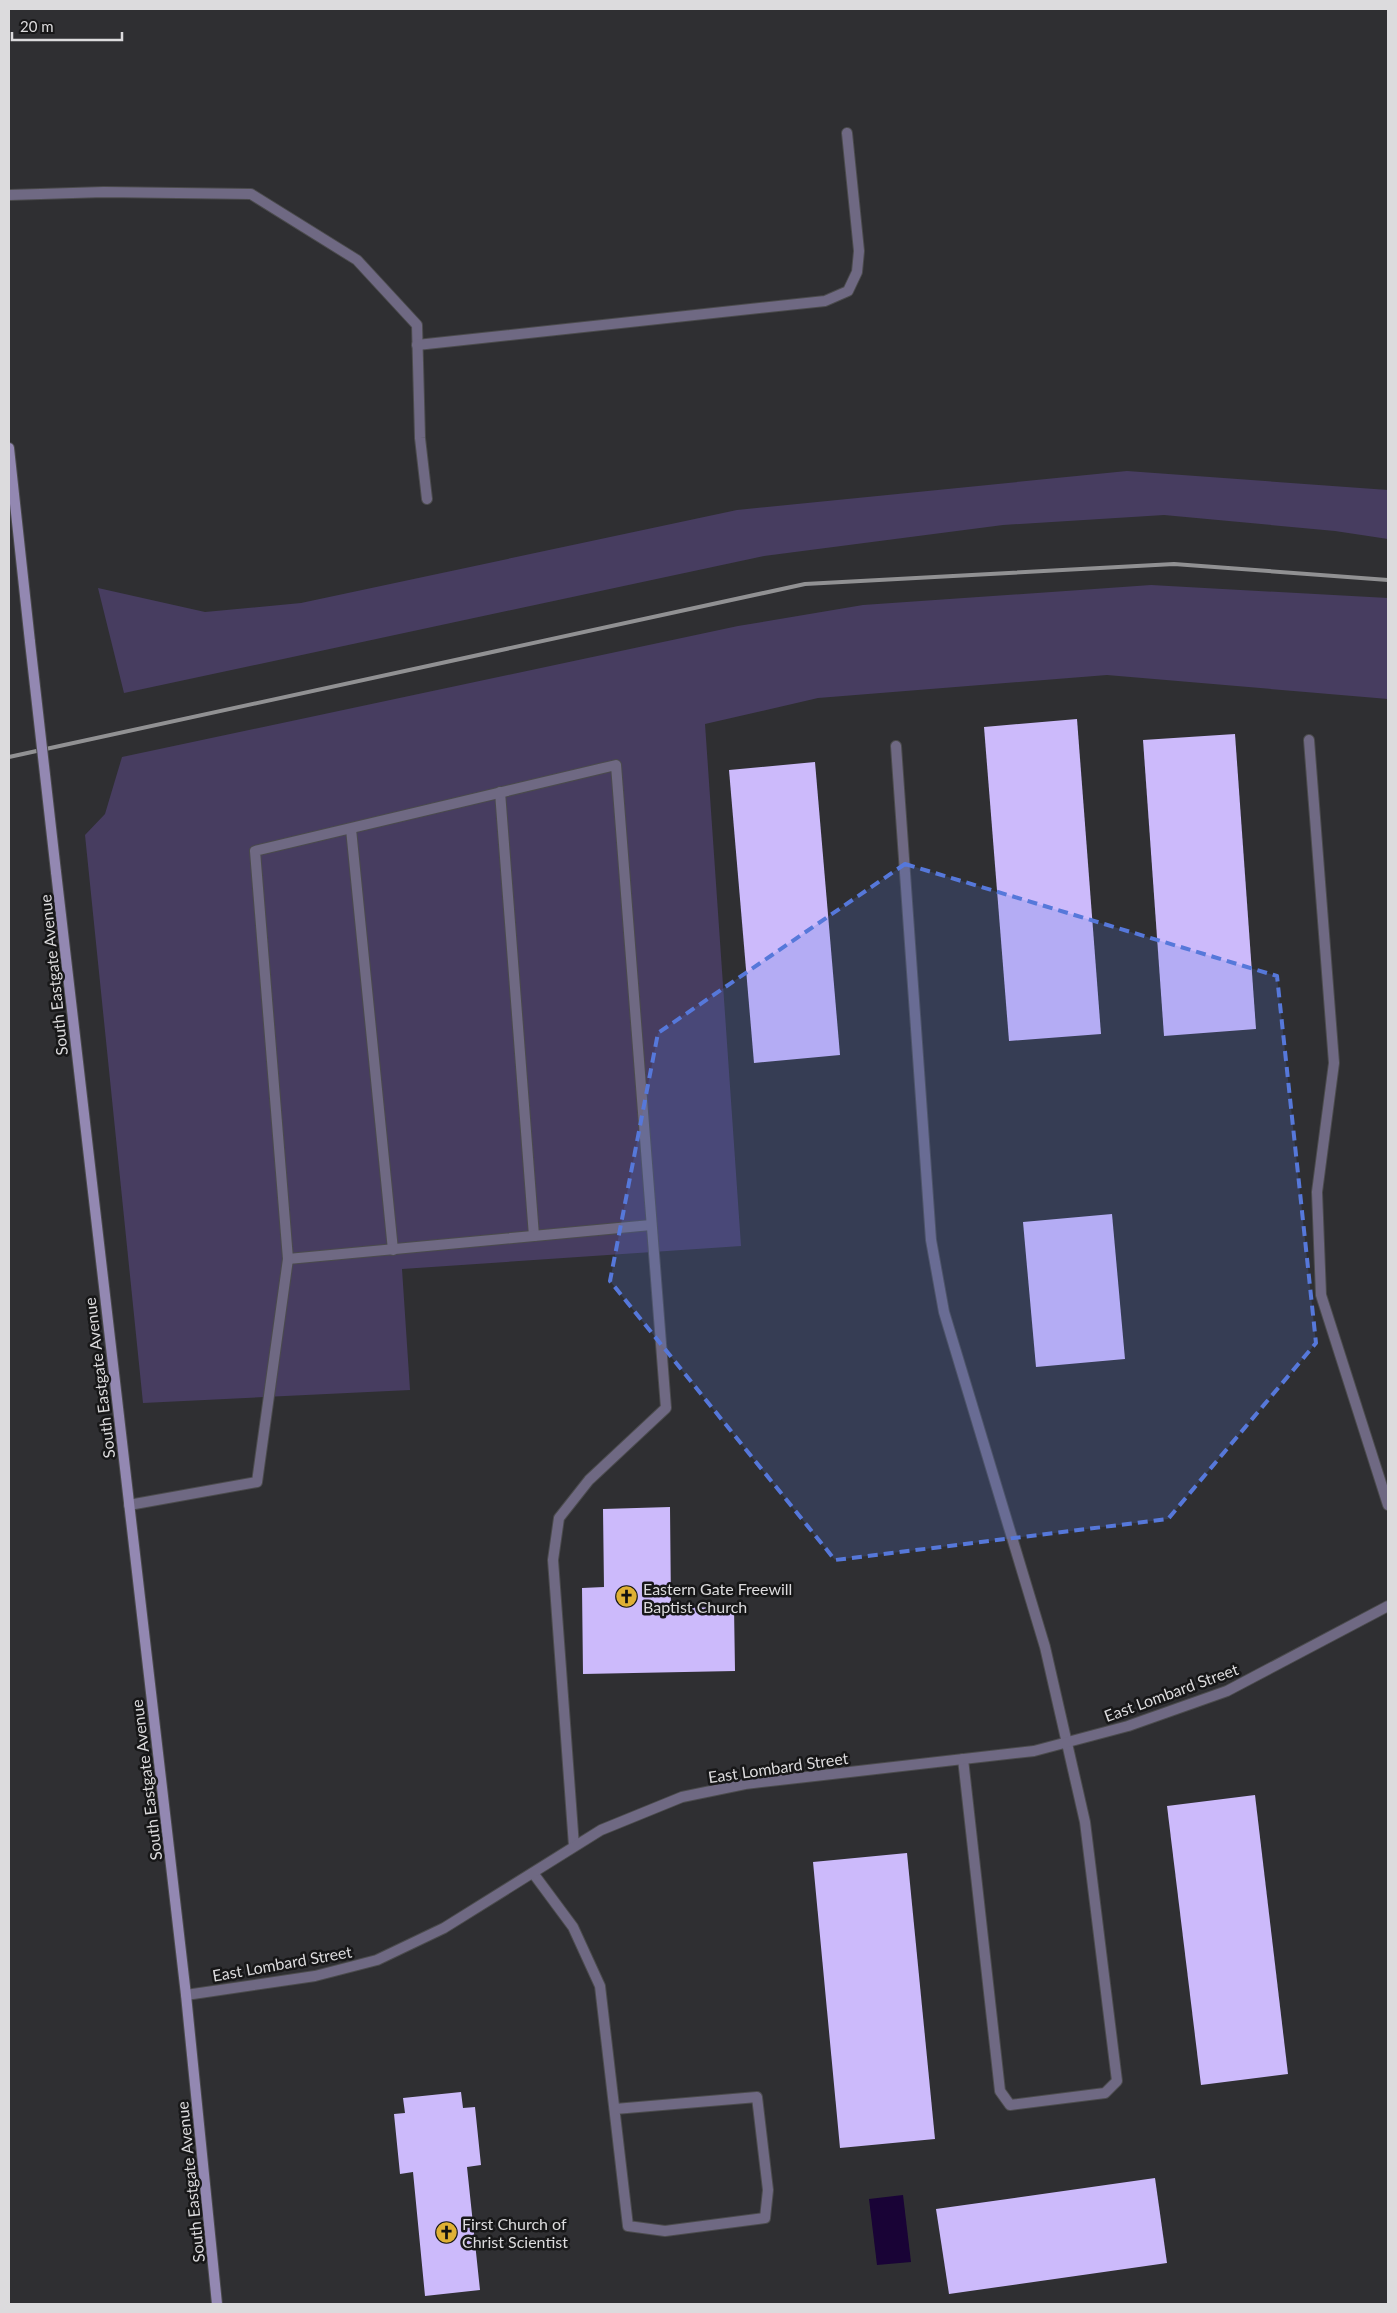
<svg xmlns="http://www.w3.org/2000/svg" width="1397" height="2313" font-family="Lato,sans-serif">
<rect width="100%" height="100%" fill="#2f2f32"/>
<g fill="#473d60">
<polygon points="1127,471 1388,490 1388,539 1335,531 1164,515 1003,525 764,556 124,693 98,588 205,612 301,603 737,510"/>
<polygon points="1151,585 1388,598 1388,699 1107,675 818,698 705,724 741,1246 402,1269 410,1390 143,1403 85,835 105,814 122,757 738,626 863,605"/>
</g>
<polygon fill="#190336" points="903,2195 911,2262 877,2265 869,2199"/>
<g fill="#ccbafb">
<polygon points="1077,719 1101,1034 1009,1041 984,727"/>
<polygon points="1235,734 1256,1029 1164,1036 1143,740"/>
<polygon points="815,762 840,1055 754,1063 729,770"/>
<polygon points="1112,1214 1125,1359 1036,1367 1023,1222"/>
<polygon points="670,1507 671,1608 734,1607 735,1671 583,1674 582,1588 604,1587 603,1509"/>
<polygon points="1255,1795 1288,2074 1201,2085 1167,1806"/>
<polygon points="907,1853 935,2139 840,2148 813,1862"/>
<polygon points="461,2092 463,2108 475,2107 481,2165 467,2167 480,2290 425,2296 413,2172 400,2174 394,2114 405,2113 403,2098"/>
<polygon points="1155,2178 1167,2263 949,2294 936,2209"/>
</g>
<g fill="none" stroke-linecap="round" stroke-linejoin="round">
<defs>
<g id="lane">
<polyline points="9,195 104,192 251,194 357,260 417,325 420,438 427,499"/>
<polyline points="417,345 825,301 848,291 857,272 859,251 847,133"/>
<polyline points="1309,740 1334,1063 1317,1192 1321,1295 1388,1505"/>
<polyline points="896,746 931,1240 944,1312 1045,1647 1085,1822 1117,2081 1105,2093 1010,2105 1000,2091 963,1759"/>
<polyline points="500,792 534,1236"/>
<polyline points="351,829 393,1250"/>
<polyline points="288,1259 651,1225"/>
<polyline points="129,1505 257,1482 288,1259 255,851 616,765 666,1408 589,1480 559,1518 553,1560 574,1846"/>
<polyline points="533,1873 573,1927 600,1986 628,2226 665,2231 765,2218 768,2190 757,2097 615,2109"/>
</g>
<polyline id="street" points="186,1995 315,1976 377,1960 444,1928 601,1830 682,1797 745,1784 1034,1751 1128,1726 1227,1691 1388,1606"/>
<g id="secondary">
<polyline points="9,448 30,642"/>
<polyline points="56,872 186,1995 217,2304"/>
</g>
</defs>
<use href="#lane" stroke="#4b4b4d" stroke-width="12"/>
<use href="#street" stroke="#4b4b4d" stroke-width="12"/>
<use href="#secondary" stroke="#4b4b4d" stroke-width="12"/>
<use href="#lane" stroke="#6f6983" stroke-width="10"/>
<use href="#street" stroke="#6f6983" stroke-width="10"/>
<use href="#secondary" stroke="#9388b2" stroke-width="10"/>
<polyline stroke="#919193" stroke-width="4" points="9,757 805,584 1174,564 1388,580"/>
<defs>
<polyline id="secondary-bridge" points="30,642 56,872"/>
</defs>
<use href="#secondary-bridge" stroke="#4b4b4d" stroke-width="12" stroke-linecap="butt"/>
<use href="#secondary-bridge" stroke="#9388b2" stroke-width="10"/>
</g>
<path fill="#5678da" fill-opacity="0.2" stroke="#5678da" stroke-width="4" stroke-dasharray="10 6" stroke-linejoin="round" d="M905,864L1277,976L1316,1343L1168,1519L835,1560L610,1281L658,1033Z"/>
<defs>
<symbol id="church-disc" viewBox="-11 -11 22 22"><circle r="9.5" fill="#dfb034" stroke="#171718"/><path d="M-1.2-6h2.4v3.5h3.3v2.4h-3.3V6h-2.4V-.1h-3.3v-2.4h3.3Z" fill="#111"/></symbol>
</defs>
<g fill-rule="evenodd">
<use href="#church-disc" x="614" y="1584" width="25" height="25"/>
<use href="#church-disc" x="434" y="2220" width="25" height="25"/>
</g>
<g text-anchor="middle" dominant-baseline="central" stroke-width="5" stroke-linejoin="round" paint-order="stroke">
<g font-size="16" fill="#dcdbdd" stroke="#171718">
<text transform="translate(53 975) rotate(-96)">South Eastgate Avenue</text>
<text transform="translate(99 1378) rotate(-97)">South Eastgate Avenue</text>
<text transform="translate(1171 1692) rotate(-20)">East Lombard Street</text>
<text transform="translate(778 1767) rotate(-8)">East Lombard Street</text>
<text transform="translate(146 1780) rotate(-97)">South Eastgate Avenue</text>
<text transform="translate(282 1963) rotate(-10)">East Lombard Street</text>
<text transform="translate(190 2182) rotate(-96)">South Eastgate Avenue</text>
</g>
<g font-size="16" fill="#dcdbdd" stroke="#171718" text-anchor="start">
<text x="643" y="1588">Eastern Gate Freewill<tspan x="643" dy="18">Baptist Church</tspan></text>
<text x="462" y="2223">First Church of<tspan x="462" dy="18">Christ Scientist</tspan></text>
</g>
</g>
<rect width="1397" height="2313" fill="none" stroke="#dcdbdd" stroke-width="20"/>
<path d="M12 32v8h110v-8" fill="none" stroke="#dcdbdd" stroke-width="2.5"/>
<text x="20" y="32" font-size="15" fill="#dcdbdd" stroke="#171718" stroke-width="4" paint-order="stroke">20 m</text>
</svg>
